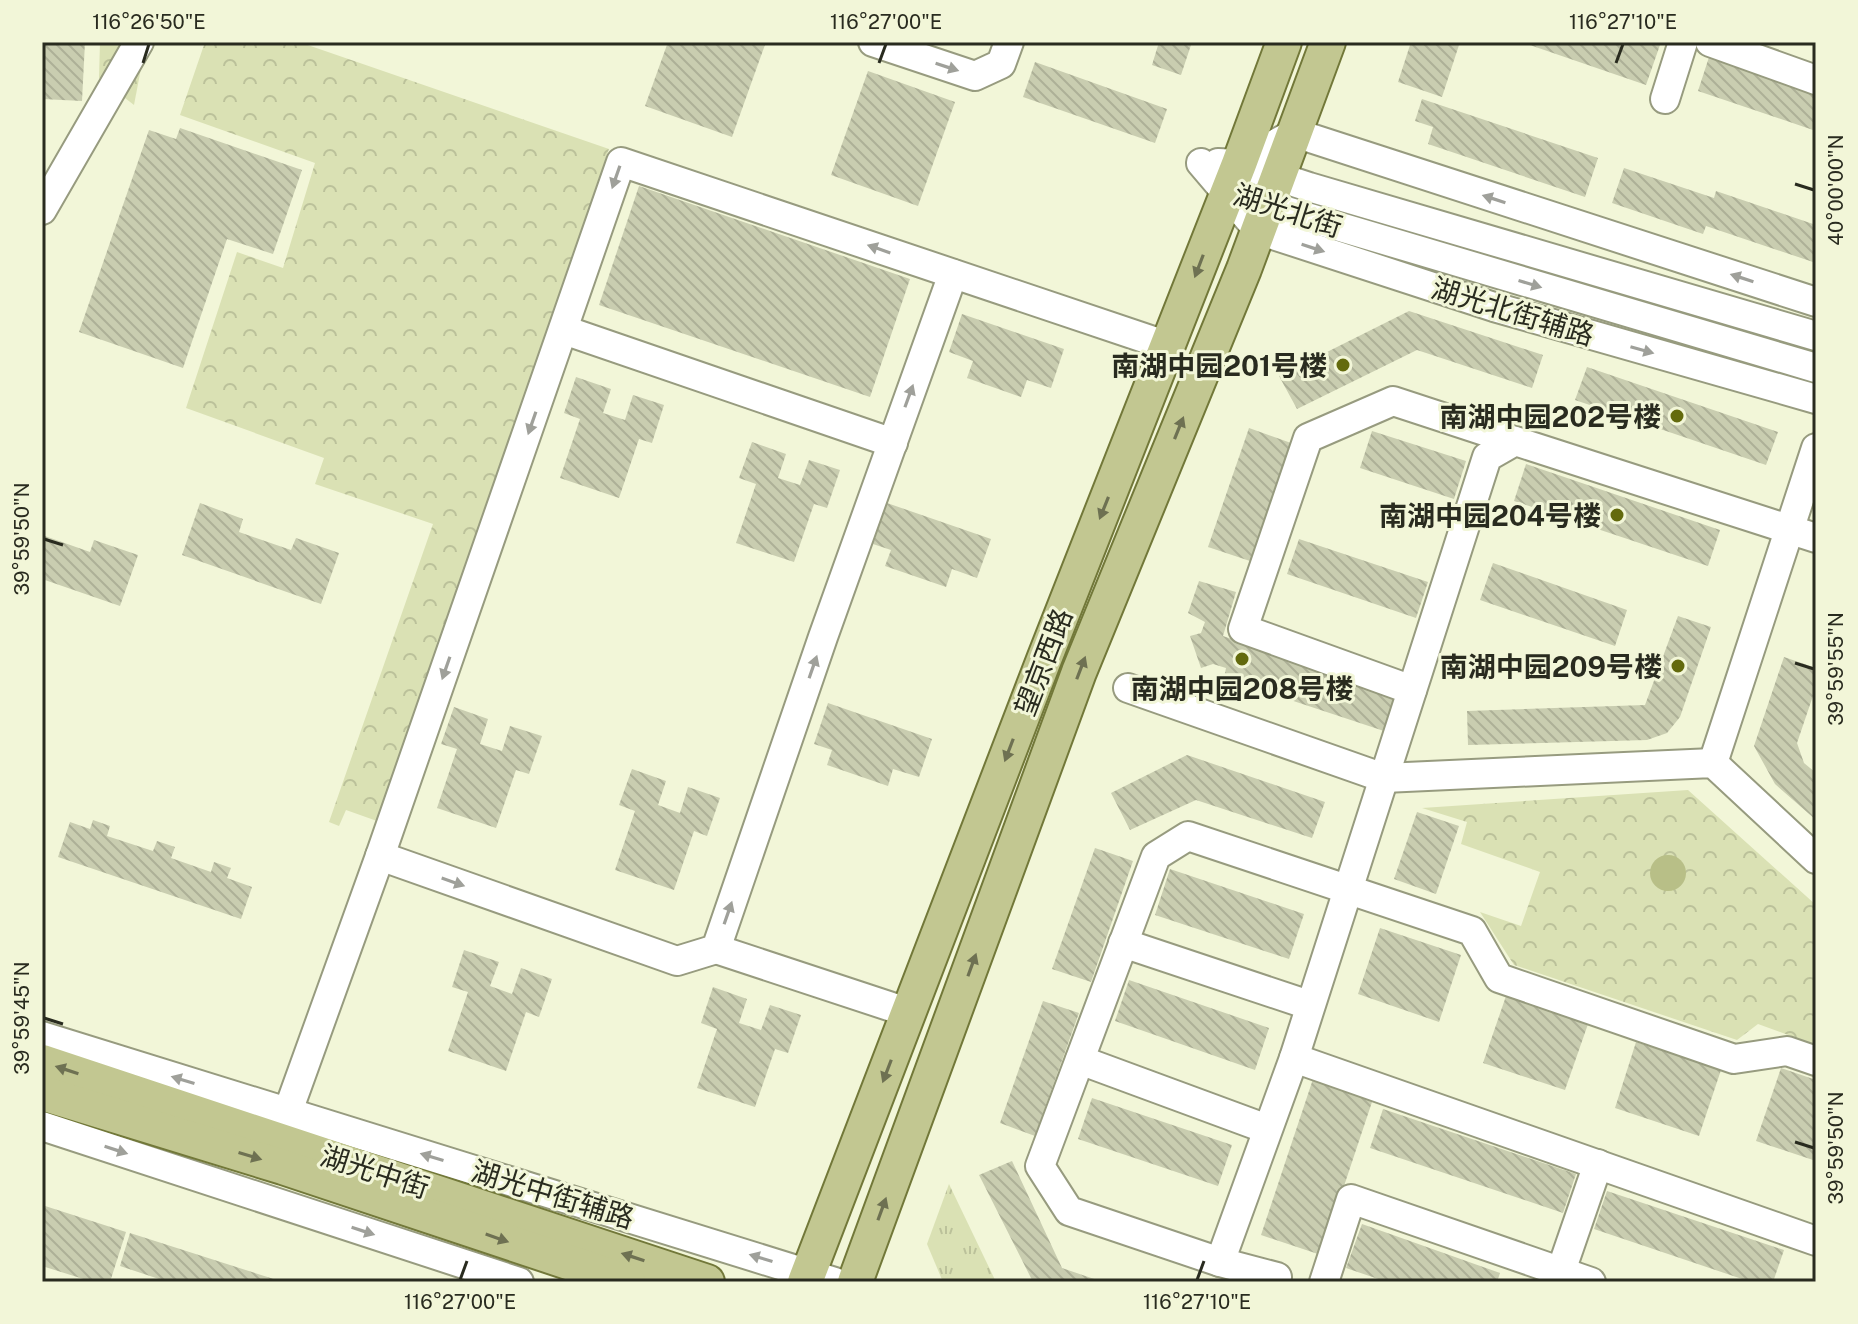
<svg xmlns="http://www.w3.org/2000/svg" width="1858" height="1324" font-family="'Public Sans','Noto Sans SC',sans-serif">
<defs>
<pattern id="grass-tufts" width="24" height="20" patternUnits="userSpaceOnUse" patternTransform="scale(2)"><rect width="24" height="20" fill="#dae1b4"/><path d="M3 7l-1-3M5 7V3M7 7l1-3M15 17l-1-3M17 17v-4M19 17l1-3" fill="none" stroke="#bbc19a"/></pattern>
<pattern id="park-crowns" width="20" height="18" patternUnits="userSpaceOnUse" patternTransform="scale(2)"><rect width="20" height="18" fill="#dae1b4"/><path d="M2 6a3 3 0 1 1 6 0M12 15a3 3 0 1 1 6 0" fill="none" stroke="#bbc19a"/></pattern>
<pattern id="building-back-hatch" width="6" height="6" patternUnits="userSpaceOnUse" patternTransform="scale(2)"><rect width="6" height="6" fill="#c9cdb0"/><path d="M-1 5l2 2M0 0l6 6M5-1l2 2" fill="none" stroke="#adb097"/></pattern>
</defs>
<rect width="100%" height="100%" fill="#f2f6d8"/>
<polygon fill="url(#grass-tufts)" points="949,1184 996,1282 943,1282 927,1244"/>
<g fill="url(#park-crowns)">
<polygon points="100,42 146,42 134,105 99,78"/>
<polygon points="205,42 299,42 609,149 377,821 346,810 339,826 329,822 433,524 315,484 324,458 186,408 237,252 283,268 315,163 180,115"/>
<polygon points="1688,790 1816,905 1816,1045 1758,1024 1737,1040 1514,965 1480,912 1521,926 1540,872 1461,844 1467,822 1422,808"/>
</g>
<circle fill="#b8bf87" cx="1668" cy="873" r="18"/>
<g fill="url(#building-back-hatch)">
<polygon points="42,42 85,42 82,101 42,99"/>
<polygon points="668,42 766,42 732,137 645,106"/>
<polygon points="1159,42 1192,42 1181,75 1152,65"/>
<polygon points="1411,42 1460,42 1442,97 1398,82"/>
<polygon points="1521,42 1651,42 1660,45 1646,85"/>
<polygon points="1710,54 1816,90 1816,131 1698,91"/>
<polygon points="1035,62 1167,109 1155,143 1023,97"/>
<polygon points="868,71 955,102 918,206 831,175"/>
<polygon points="1422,99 1598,158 1585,197 1428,144 1433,127 1415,121"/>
<polygon points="180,128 302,170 273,254 227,239 183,368 79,332 149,130 176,139"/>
<polygon points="1624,168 1714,198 1716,191 1816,225 1816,263 1706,226 1703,234 1612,203"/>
<polygon points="639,186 910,279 870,397 599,305"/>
<polygon points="1409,311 1543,355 1532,388 1417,350 1297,409 1279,376"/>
<polygon points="962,314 1064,349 1051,388 1027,380 1021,397 967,378 973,361 949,352"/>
<polygon points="1587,367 1778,432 1766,465 1575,400"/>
<polygon points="576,377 611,389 603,413 625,420 633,395 664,405 652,443 639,439 619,498 560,478 580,419 564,413"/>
<polygon points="1249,428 1291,443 1250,561 1208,547"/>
<polygon points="1372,431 1466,461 1454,499 1360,468"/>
<polygon points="752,442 786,454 778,478 800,485 809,460 840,470 827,508 814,504 794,562 736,543 756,484 739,478"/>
<polygon points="1526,464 1720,530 1708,566 1514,501"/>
<polygon points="200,503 243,519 239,532 291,550 296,538 339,553 321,604 182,555"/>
<polygon points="887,503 991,539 977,578 952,569 946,587 885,566 891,550 873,544"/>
<polygon points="42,535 90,552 94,540 138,555 120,606 42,579"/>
<polygon points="1299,539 1428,582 1416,618 1287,574"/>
<polygon points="1493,563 1627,610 1615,646 1480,600"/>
<polygon points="1199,581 1236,592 1223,636 1399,696 1387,732 1224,678 1226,668 1213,664 1201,668 1190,636 1201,633 1205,622 1188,613"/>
<polygon points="1678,616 1711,627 1680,717 1667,733 1647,740 1468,745 1467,711 1645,705"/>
<polygon points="1784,657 1816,668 1816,687 1797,743 1804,763 1816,773 1816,820 1775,784 1754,746"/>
<polygon points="828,703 932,739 919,777 893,769 888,786 827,765 832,750 814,744"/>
<polygon points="454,707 488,719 480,744 502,751 510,726 542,736 529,774 516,770 496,828 437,808 457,749 441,744"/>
<polygon points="1187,755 1325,802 1312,838 1196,800 1130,830 1111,793"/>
<polygon points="632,769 666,781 658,805 680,813 688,787 720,798 707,836 694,831 674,890 615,870 635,811 619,805"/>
<polygon points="1417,812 1459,826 1436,894 1394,879"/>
<polygon points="93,820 110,826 107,836 153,851 157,841 175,847 171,858 211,872 214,862 231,868 227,878 252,887 241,919 58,857 70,822 90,829"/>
<polygon points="1095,848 1133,861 1091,982 1052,969"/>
<polygon points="1170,869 1304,914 1289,959 1155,915"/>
<polygon points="1380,928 1461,955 1439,1022 1358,994"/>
<polygon points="464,950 499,962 490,986 512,994 521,968 552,979 539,1017 526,1012 506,1071 448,1051 468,992 452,987"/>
<polygon points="1129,980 1269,1028 1255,1070 1115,1021"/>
<polygon points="713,987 747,999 739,1023 761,1030 770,1005 801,1015 788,1053 775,1049 755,1107 697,1088 717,1029 701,1023"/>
<polygon points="1506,996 1588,1024 1565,1090 1483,1063"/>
<polygon points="1043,1001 1079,1013 1035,1136 1000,1123"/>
<polygon points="1636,1042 1721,1070 1699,1136 1615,1108"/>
<polygon points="1781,1068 1816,1080 1816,1161 1756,1141"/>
<polygon points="1313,1079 1373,1099 1321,1255 1261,1235"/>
<polygon points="1092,1098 1232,1145 1218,1186 1078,1139"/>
<polygon points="1383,1109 1576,1174 1563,1213 1370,1148"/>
<polygon points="1012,1161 1062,1268 1103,1282 1033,1282 979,1175"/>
<polygon points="1607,1191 1784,1250 1773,1282 1751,1282 1594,1229"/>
<polygon points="42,1205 126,1232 110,1282 93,1282 42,1266"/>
<polygon points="1362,1224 1500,1273 1497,1282 1387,1282 1346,1268"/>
<polygon points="130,1233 280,1281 280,1282 168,1282 120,1266"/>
</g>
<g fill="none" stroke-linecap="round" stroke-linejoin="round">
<defs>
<g id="minor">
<polyline points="873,42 975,76 1001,64 1009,42"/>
<polyline points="1710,42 1816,80"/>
<polyline points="1665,99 1683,42"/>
<polyline points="1201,163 1258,230 1494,307 1816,399"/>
<polyline points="1218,163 1239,164 1309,187 1816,336"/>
<polyline points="1239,164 1295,133 1816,302"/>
<polyline points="1249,200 1816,368"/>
<polyline points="42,210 139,42"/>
<polyline points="564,330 893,443"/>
<polyline points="1128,688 1384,778 1713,763 1816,859"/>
<polyline points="1412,690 1243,629 1308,438 1393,401 1515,441"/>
<polyline points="1713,763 1816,448"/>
<polyline points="380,856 677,961 716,949 823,637 953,274"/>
<polyline points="1123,943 1309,1005"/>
<polyline points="716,949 910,1013"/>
<polyline points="42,1036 835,1282"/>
<polyline points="1294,1058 1816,1241"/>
<polyline points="1080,1060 1267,1129"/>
<polyline points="42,1126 519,1282"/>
<polyline points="278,1139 380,856 621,162 1168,346"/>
<polyline points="1220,1262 1069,1211 1040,1166 1156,856 1188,836 1472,931 1499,978 1734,1059 1787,1051 1816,1061"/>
<polyline points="1561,1271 1598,1164"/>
<polyline points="1275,1282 1277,1277 1220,1262 1294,1058 1487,457 1515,441 1816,538"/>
<polyline points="1324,1282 1351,1199 1591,1282"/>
</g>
<g id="major">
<polyline points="42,1062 707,1282"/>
<polyline points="42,1093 283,1167 628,1282"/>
<polyline points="805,1282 1045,657 1239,164 1284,42"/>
<polyline points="855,1282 1079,672 1244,269 1328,42"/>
</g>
</defs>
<use href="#minor" stroke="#979b7f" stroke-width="32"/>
<use href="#major" stroke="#727839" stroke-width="38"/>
<use href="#minor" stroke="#fff" stroke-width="28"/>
<use href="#major" stroke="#c2c791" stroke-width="34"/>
</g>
<defs><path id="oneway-solid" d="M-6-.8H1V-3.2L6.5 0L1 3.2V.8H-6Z" transform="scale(2)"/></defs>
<g fill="#9fa09a">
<use href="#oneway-solid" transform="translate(947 67) rotate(18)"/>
<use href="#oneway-solid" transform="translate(616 177) rotate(109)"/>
<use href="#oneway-solid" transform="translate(1494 199) rotate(-162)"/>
<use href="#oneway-solid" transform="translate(1313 248) rotate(18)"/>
<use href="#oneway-solid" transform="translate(879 249) rotate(-161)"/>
<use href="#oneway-solid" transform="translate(1742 278) rotate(-162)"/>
<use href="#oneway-solid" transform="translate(1530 284) rotate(17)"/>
<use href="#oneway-solid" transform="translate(1642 350) rotate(16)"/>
<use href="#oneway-solid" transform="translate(909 396) rotate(-70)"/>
<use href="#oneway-solid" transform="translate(532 423) rotate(109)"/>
<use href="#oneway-solid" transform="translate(813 667) rotate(-71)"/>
<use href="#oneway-solid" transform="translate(446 668) rotate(109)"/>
<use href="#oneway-solid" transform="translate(453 882) rotate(19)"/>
<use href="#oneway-solid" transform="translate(728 913) rotate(-71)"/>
<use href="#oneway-solid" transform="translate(183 1080) rotate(-163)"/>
<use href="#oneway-solid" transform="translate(116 1150) rotate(18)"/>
<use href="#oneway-solid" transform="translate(432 1157) rotate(-163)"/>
<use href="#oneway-solid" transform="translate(363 1231) rotate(18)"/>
<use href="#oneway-solid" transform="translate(761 1258) rotate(-163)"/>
</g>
<g fill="#6e7152">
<use href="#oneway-solid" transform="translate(1199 266) rotate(111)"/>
<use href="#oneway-solid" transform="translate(1179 428) rotate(-68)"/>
<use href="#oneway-solid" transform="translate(1104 508) rotate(112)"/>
<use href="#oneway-solid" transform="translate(1081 668) rotate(-69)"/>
<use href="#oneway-solid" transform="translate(1009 750) rotate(111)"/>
<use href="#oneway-solid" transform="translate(972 965) rotate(-70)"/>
<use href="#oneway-solid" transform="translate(67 1070) rotate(-162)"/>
<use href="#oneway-solid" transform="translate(887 1071) rotate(111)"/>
<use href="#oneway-solid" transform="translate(250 1156) rotate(17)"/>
<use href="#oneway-solid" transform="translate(882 1209) rotate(-70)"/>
<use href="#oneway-solid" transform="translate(497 1238) rotate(19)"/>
<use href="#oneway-solid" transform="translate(633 1257) rotate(-162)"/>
</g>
<path fill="none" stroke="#292b1f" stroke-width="3" d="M143,63L149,44M879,63L886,44M1616,63L1623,44M1795,184L1814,190M44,539L63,545M1795,663L1814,669M44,1018L63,1024M1795,1142L1814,1148M460,1280L467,1261M1197,1280L1204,1261"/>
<g fill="#636a0d" stroke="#f2f6d8" stroke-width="3">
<circle cx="1343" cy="365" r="8"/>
<circle cx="1677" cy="416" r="8"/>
<circle cx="1617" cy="515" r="8"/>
<circle cx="1242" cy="659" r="8"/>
<circle cx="1678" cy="666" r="8"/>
</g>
<g text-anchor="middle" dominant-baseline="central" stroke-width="6" stroke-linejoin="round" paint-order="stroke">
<g font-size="28" fill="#292b1f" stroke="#f2f6d8">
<text transform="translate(1288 210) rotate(18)">湖光北街</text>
<text transform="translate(1513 311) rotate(17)">湖光北街辅路</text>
<text transform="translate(1043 662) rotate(-69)">望京西路</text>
<text transform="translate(375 1171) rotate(18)">湖光中街</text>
<text transform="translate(553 1194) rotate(17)">湖光中街辅路</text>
</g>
<g font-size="28" font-weight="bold" fill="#292b1f" stroke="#f2f6d8" text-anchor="end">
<text x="1327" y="365">南湖中园201号楼</text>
<text x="1661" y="416">南湖中园202号楼</text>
<text x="1601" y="515">南湖中园204号楼</text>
<text x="1662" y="666">南湖中园209号楼</text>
<text x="1242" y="688" text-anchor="middle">南湖中园208号楼</text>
</g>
</g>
<rect width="1858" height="1324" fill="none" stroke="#f2f6d8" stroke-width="88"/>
<rect x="44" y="44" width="1770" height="1236" fill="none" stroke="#292b1f" stroke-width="3"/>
<g font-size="20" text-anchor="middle" fill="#292b1f">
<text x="149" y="29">116°26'50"E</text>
<text x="886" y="29">116°27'00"E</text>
<text x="1623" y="29">116°27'10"E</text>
<text transform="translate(1836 190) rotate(-90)" y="7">40°00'00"N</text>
<text transform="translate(22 539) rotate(-90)" y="7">39°59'50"N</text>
<text transform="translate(1836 669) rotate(-90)" y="7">39°59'55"N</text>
<text transform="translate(22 1018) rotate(-90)" y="7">39°59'45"N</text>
<text transform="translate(1836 1148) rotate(-90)" y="7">39°59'50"N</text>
<text x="460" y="1309">116°27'00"E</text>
<text x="1197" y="1309">116°27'10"E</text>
</g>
</svg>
